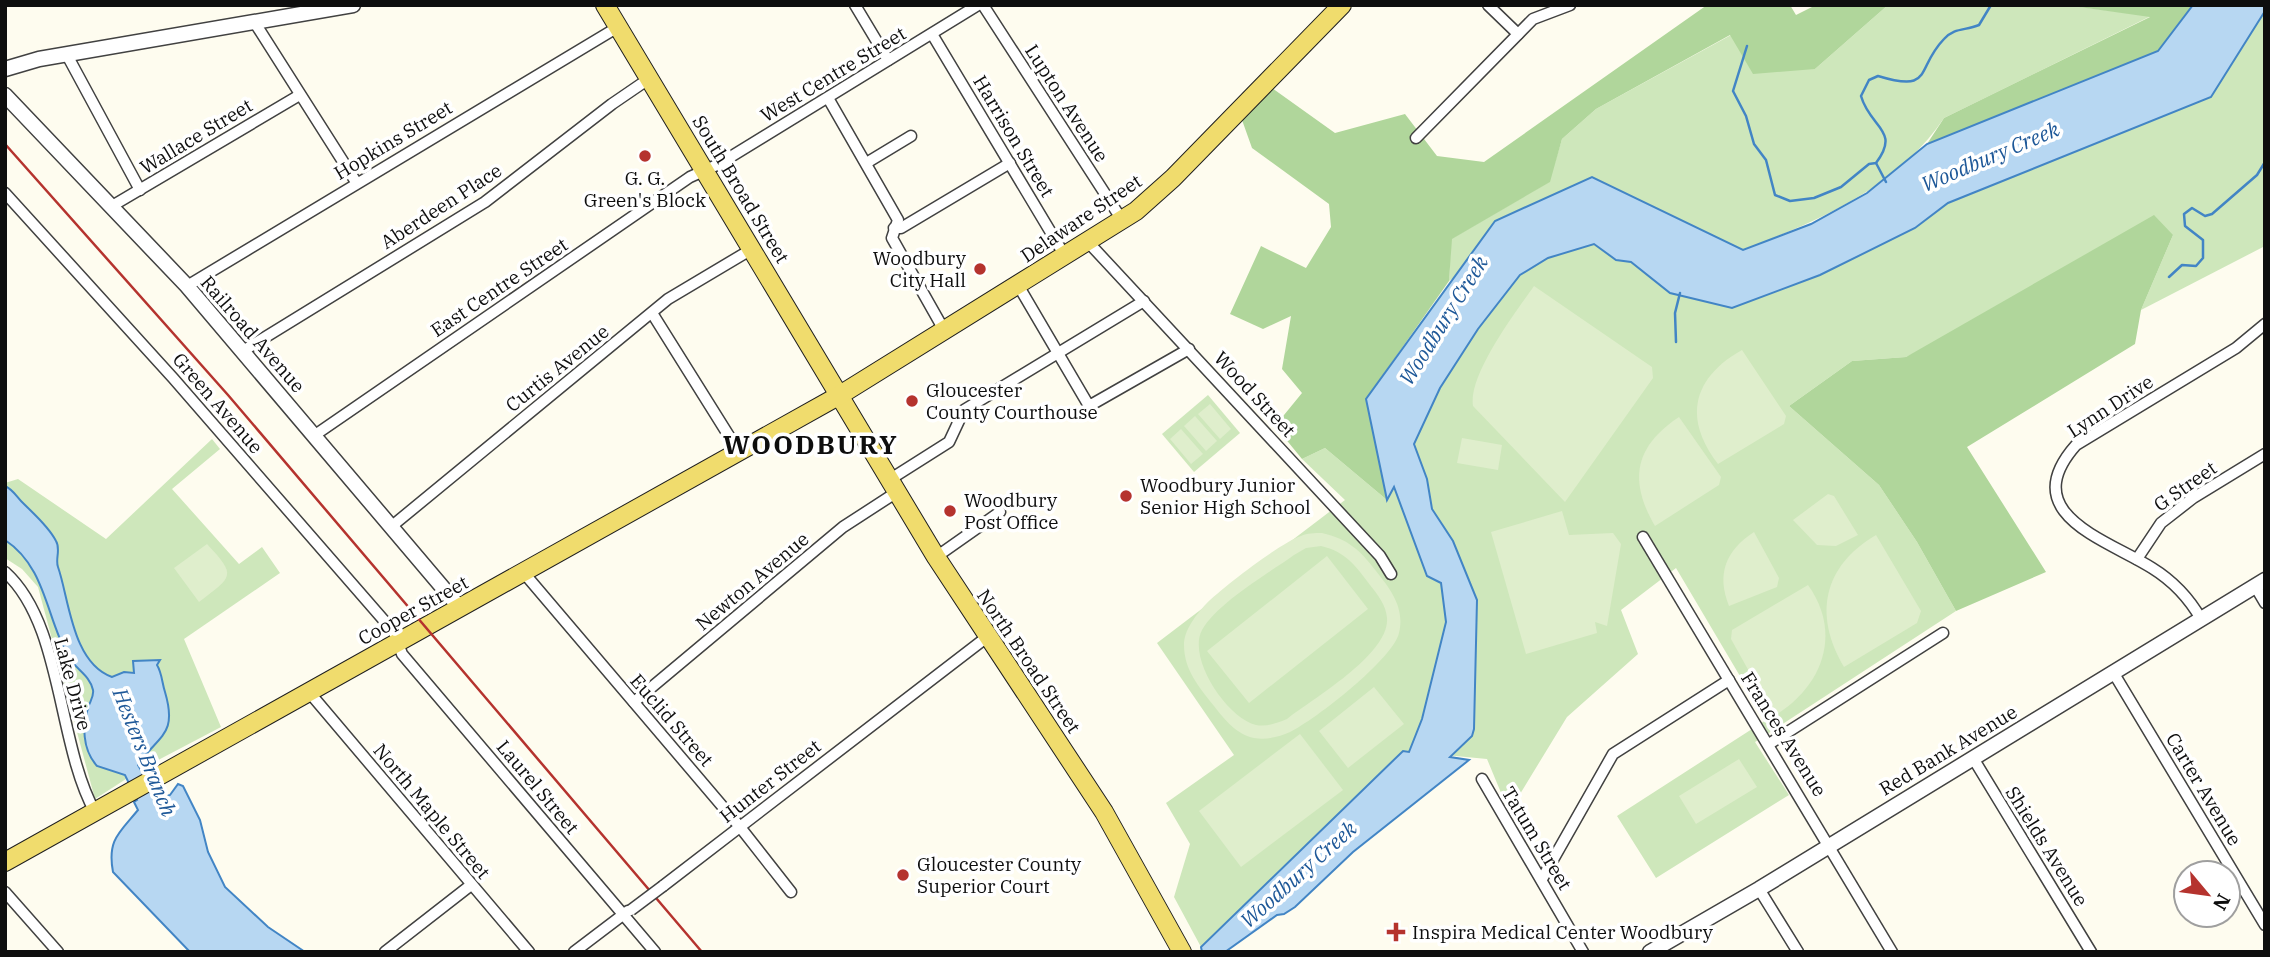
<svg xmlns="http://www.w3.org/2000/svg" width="2270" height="957" font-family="'IBM Plex Serif',serif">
<rect width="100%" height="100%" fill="#fefcef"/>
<g fill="#cee7bb">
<path d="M1888,5H2065L2151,16L1944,118C1897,188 1818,221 1743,250L1592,177L1449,281L1451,239L1549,182L1562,139L1596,109L1731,35L1815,69Z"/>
<polygon points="2265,11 2265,246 2141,310 2173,235 1906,357 1852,361 1789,406 1879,485 1917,542 1956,611 1755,742 1789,795 1656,878 1617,816 1766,720 1676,568 1621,610 1638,654 1567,717 1509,812 1487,759 1403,751 1201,947 1174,897 1190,844 1166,803 1234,755 1157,643 1345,500 1302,459 1325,448 1387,500 1440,388 1478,329 1520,275 1548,258 1594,244 1616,260 1631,262 1670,293 1732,308 1820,275 1915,228 1948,203 2211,97"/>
<polygon points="1208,395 1240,433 1194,472 1162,434"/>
<polygon points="212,439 220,449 172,489 239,564 262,547 280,573 184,639 221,727 143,768 95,799 38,587 22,569 5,558 5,483 18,479 106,539"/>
</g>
<g fill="#b0d69b">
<polygon points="1707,5 1790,5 1796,15 1816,5 1888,5 1815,69 1753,74 1730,35 1596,109 1562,139 1550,182 1452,239 1449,281 1366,399 1387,500 1325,448 1302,459 1275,426 1302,393 1282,369 1291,316 1263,329 1230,314 1261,246 1306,268 1331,227 1329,204 1252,148 1242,120 1272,88 1335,133 1405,114 1437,156 1484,162"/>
<polygon points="2065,5 2193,5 2158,51 1927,144 1944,118 2150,17"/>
<polygon points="2154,215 2173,235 2141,310 2135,344 1967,447 2046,572 1956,611 1917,542 1879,485 1789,406 1852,361 1906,357"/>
</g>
<g fill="#dfeecc" fill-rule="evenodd">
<path d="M1534,286L1652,367L1653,378L1565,502L1473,406C1468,375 1515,313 1534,286Z"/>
<path d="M1742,350L1786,416L1784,424L1718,464C1683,419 1692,378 1742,350Z"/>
<polygon points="1210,404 1231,429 1220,439 1198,414"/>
<polygon points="1195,416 1217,441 1206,451 1184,426"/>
<path d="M1679,417L1721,477L1719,485L1655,526C1628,480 1635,446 1679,417Z"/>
<polygon points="1181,429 1203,454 1191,464 1170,439"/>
<polygon points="1462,438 1502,445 1498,470 1457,463"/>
<polygon points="1828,494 1834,496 1858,535 1836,546 1817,545 1793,520"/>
<polygon points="1562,511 1569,535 1613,533 1621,544 1607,626 1595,622 1597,633 1526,654 1491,532"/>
<path d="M1754,532L1779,578L1777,587L1729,606C1716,574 1726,550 1754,532Z"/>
<path d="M1322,533C1348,539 1360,550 1376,571C1391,590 1405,608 1399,633C1393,659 1315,720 1290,732C1279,737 1267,740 1254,738C1237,735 1224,719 1214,706C1199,687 1184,670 1184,645C1184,630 1196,615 1206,604C1222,588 1280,543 1301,536C1307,533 1315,533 1322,533ZM1321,546C1346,552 1355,565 1370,585C1378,595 1386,605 1387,618C1390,654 1314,698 1287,719C1277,723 1267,727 1256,725C1227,718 1187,658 1202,630C1217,603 1269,573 1294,555L1306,548Z"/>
<path d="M1876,535L1921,611L1917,623L1844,667C1813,615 1823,566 1876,535Z"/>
<path d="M207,544C237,576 233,576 199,602L174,568Z"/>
<polygon points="1327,556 1368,609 1249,703 1207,651"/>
<path d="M1808,585C1843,634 1822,687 1774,716L1731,639L1732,630Z"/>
<polygon points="1374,687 1404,724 1348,768 1319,731"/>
<polygon points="1300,734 1343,790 1241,867 1199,811"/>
<polygon points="1739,759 1757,787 1696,824 1679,796"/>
</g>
<g fill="#b7d7f2" stroke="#4285c5" stroke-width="2">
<polygon points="2193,5 2265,5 2265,11 2211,97 1948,203 1915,228 1820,275 1732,308 1670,293 1631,262 1616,260 1594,244 1548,258 1520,275 1478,329 1440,388 1414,444 1427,479 1432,509 1453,541 1477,600 1474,729 1472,736 1450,757 1469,760 1353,852 1295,907 1284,914 1277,915 1225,952 1202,952 1201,947 1403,751 1409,752 1422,719 1446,622 1441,583 1427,576 1394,487 1387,500 1366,399 1495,221 1592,177 1743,250 1811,224 1867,193 1927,144 2158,51"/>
<path d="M5,486C14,490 17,498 24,504C35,515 49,527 56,541C61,549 55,559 58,567C69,598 72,663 112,677L124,672L134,673L133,661L160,660L157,665C162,673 162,683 165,692C178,736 158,735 138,765L158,799L170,795L178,784L183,786L200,820L208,852L225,887L268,927L305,952H190L113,872C107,840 119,833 138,810L134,802L137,800L125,775L97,766C82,749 82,726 89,705C91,700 94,696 93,690C90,675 75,669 68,656C46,617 46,567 5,540Z"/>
</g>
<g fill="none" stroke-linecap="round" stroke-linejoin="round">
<g stroke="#4285c5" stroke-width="2.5">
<path d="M1747,46L1733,91L1746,116L1754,144L1766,160L1775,195L1790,201L1814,198L1841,187L1869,164L1876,163C1901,130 1870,128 1861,96L1869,80L1878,76C1934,93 1915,69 1944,39C1955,27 1965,31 1979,25L1991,5"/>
<polyline points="1876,163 1886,182"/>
<polyline points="2169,277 2182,265 2196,266 2203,258 2203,240 2185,226 2184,214 2192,208 2205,216 2212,214 2257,175 2265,162"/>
<polyline points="1676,342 1675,313 1680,293"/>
</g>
<defs>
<g id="minor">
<polyline points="855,5 888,60"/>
<polyline points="983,5 1122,220"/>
<polyline points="1488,5 1518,34"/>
<polyline points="255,23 356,182"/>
<polyline points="932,34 1065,256"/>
<polyline points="67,55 140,190"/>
<polyline points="828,98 898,220 892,238 944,330"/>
<polyline points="1416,138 1533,19 1570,5"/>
<polyline points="868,162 911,136"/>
<polyline points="5,193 173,378 394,632 402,654 655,952"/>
<polyline points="112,206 298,96"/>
<polyline points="894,228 901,228 1010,163"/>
<polyline points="1088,242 1380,556 1391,574"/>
<polyline points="1018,285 1089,406 1189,349"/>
<polyline points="187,286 618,27"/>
<polyline points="652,313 739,452"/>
<polyline points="243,351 485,202 612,104 650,78"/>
<polyline points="315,435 690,177 719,164 978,5"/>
<polyline points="889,480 949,442 964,410 1144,301"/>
<polyline points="392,526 668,299 752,249"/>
<polyline points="1643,537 1892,952"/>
<polyline points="936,557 1000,512"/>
<polyline points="2137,559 2161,523 2193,498 2265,454"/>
<path d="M5,572C63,624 57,744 95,812"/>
<polyline points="524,573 740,827 791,892"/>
<polyline points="2255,586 2265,603"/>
<path d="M2201,619C2189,598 2173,581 2152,568C2106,539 2015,514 2076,445L2236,348L2265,324"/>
<polyline points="2113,672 2265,925"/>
<polyline points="309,692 529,952"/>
<polyline points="634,702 843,527 897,492"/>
<polyline points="1769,744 1943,633"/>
<polyline points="1973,758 2091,952"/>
<polyline points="1482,779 1583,952"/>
<polyline points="1542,879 1613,754 1729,680"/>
<polyline points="663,886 987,637"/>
<polyline points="1759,889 1798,952"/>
<polyline points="5,892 58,952"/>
<polyline points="385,952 471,885"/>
<polyline points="574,952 628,911"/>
</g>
<g id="tertiary">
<polyline points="5,69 39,59 353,5"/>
<polyline points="5,95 187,286 460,608"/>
<polyline points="1650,952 1759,889 2265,580"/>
</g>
<g id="primary">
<polyline points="605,5 936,557 1104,812 1182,952"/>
<polyline points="5,862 840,395 1136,211 1173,178 1342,5"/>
</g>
</defs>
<use href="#minor" stroke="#414141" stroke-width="13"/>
<use href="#tertiary" stroke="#414141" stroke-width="17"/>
<use href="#primary" stroke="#1f1f1f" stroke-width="20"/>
<use href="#minor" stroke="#fff" stroke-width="10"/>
<use href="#tertiary" stroke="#fff" stroke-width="14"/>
<use href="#primary" stroke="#f0dc6d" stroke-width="18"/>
<polyline stroke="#b5332e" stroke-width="2.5" points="5,144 228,395 702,952"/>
<defs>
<polyline id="minor-bridge" points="631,910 663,886"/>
</defs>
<use href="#minor-bridge" stroke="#414141" stroke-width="13" stroke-linecap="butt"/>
<use href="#minor-bridge" stroke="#fff" stroke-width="10"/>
</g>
<g fill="#b5332e" stroke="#fff" stroke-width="2.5">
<circle cx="645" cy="156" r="7"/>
<circle cx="980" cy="269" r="7"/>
<circle cx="912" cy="401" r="7"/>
<circle cx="1126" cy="496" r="7"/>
<circle cx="950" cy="511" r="7"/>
<circle cx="903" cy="875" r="7"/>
<path d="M1392.5 921.5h7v7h7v7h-7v7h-7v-7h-7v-7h7z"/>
</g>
<g text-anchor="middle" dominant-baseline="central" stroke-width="7" stroke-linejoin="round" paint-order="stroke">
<g font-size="19" fill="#0e0e0e" stroke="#fff">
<text transform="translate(833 74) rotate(-31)">West Centre Street</text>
<text transform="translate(1067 103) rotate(57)">Lupton Avenue</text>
<text transform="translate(196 136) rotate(-31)">Wallace Street</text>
<text transform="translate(1014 136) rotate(59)">Harrison Street</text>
<text transform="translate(393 140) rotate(-31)">Hopkins Street</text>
<text transform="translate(741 189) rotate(59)">South Broad Street</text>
<text transform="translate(441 206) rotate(-33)">Aberdeen Place</text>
<text transform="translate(1081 218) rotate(-34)">Delaware Street</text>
<text transform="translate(499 287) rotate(-34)">East Centre Street</text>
<text transform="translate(253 334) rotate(49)">Railroad Avenue</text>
<text transform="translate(557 368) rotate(-39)">Curtis Avenue</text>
<text transform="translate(1255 394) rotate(47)">Wood Street</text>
<text transform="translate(218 403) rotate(49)">Green Avenue</text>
<text transform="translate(2110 406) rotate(-33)">Lynn Drive</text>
<text transform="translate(2185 486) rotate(-35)">G Street</text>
<text transform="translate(752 581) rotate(-40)">Newton Avenue</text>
<text transform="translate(413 610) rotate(-29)">Cooper Street</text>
<text transform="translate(1029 661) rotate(56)">North Broad Street</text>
<text transform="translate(73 684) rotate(75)">Lake Drive</text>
<text transform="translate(672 720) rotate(49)">Euclid Street</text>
<text transform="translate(1784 734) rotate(58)">Frances Avenue</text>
<text transform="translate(1948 750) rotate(-31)">Red Bank Avenue</text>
<text transform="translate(770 781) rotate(-38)">Hunter Street</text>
<text transform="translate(538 787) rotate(50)">Laurel Street</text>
<text transform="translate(2204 789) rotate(59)">Carter Avenue</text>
<text transform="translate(432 811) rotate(50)">North Maple Street</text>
<text transform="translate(1537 838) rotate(59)">Tatum Street</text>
<text transform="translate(2047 846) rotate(58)">Shields Avenue</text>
</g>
<g font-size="19" fill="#0e0e0e" stroke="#fff" text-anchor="start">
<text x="645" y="178" text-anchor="middle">G. G.<tspan x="645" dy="22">Green's Block</tspan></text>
<text x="966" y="258" text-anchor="end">Woodbury<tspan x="966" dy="22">City Hall</tspan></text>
<text x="926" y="390">Gloucester<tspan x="926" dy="22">County Courthouse</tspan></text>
<text x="1140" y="485">Woodbury Junior<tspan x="1140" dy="22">Senior High School</tspan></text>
<text x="964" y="500">Woodbury<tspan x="964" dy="22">Post Office</tspan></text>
<text x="917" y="864">Gloucester County<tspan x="917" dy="22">Superior Court</tspan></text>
<text x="1412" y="932">Inspira Medical Center Woodbury</text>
</g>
<g font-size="21" font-style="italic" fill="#1e5898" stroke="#fff">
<text transform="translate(1990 156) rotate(-23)">Woodbury Creek</text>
<text transform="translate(1443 320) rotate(-58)">Woodbury Creek</text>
<text transform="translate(145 752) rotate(68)">Hesters Branch</text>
<text transform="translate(1298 874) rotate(-42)">Woodbury Creek</text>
</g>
<g font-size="26" font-weight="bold" letter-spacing="2" fill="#0e0e0e" stroke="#fff">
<text x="811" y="444">WOODBURY</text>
</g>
</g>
<rect width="2270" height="957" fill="none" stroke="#0e0e0e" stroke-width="14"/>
<g transform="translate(2207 894) rotate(119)"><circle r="33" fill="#ffffff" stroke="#9f9f9f" stroke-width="2"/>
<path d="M0-5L12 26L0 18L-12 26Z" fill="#b5332e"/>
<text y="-10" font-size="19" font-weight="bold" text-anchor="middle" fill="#0e0e0e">N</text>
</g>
</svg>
